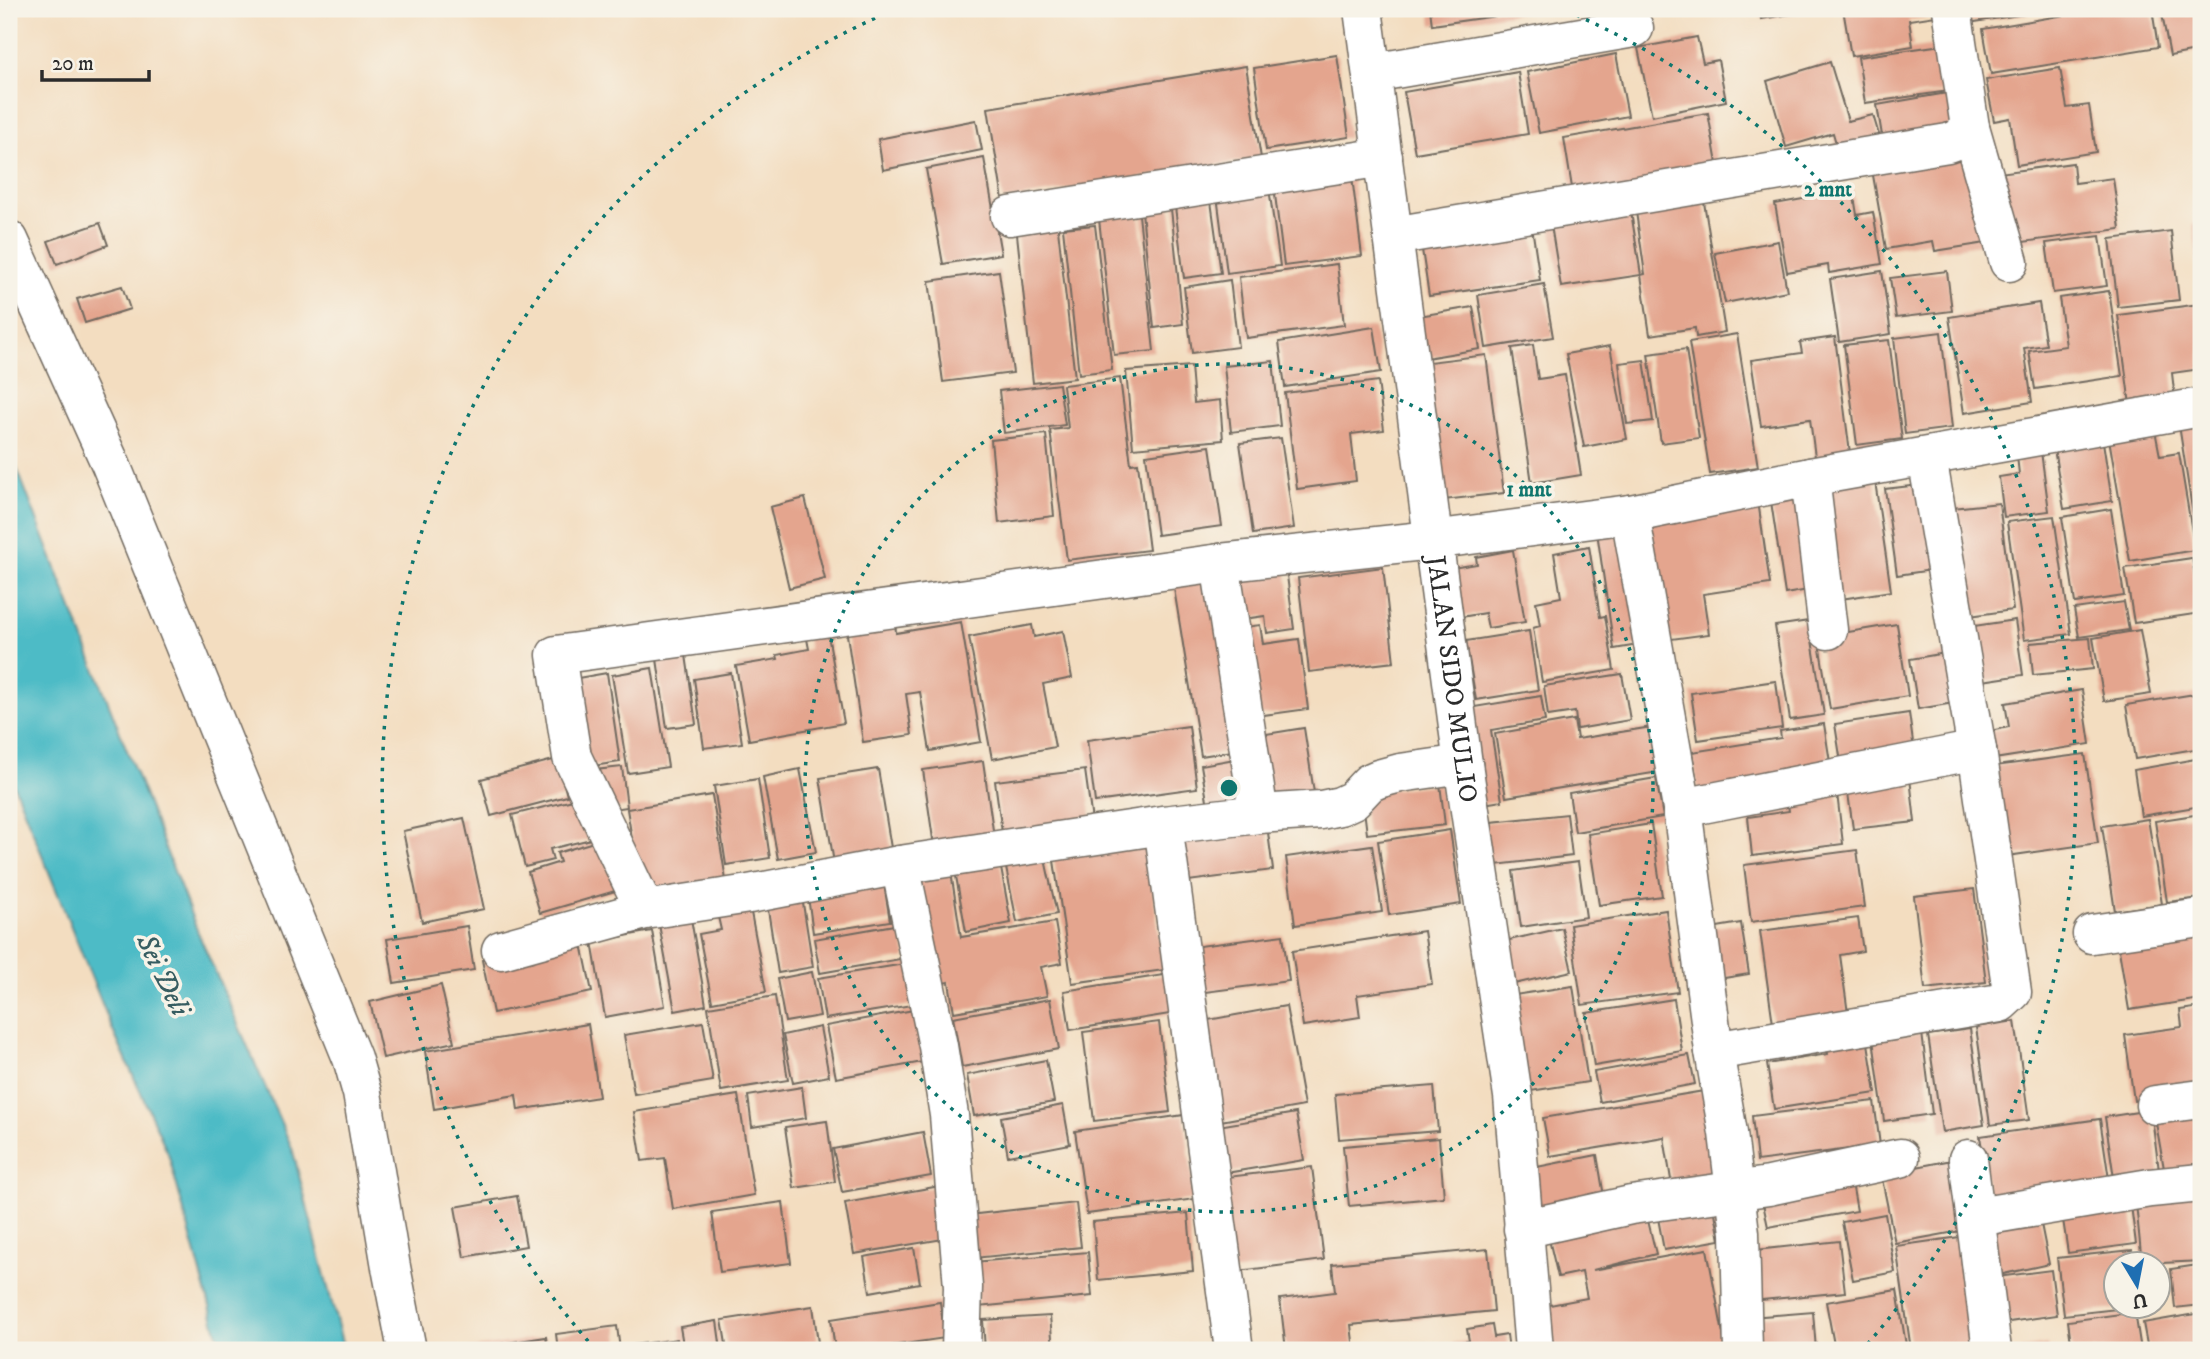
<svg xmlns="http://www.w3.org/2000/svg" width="2210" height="1359" font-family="'IM FELL DW Pica',serif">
<rect width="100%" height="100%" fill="#f7f3e8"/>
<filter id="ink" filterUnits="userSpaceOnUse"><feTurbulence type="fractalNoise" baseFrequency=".0143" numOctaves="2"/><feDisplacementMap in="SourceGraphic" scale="14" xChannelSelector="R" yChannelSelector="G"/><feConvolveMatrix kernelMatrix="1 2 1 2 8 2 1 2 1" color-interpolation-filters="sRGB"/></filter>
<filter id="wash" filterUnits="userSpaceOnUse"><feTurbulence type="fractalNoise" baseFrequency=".00686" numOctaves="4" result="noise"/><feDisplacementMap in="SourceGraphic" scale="28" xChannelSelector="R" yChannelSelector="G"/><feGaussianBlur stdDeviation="1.57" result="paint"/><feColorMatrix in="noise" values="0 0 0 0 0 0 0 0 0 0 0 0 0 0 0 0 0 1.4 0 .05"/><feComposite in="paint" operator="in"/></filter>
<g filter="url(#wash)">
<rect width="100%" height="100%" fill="#f3ddc0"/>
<polygon fill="#4dbbc6" stroke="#3c7378" stroke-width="2" points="9,448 199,935 292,1148 344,1350 222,1350 168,1153 114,1033 9,773"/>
<g id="blocks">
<g fill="#e4a58e">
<polygon points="1430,9 1524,9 1525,12 1432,25"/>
<polygon points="1759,9 1815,9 1815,10 1761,19"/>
<polygon points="1843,9 1934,9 1936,16 1909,20 1913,46 1851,56"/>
<polygon points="1960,9 2050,9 2050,10 1962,24"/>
<polygon points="2100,9 2152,9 2158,47 1991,74 1983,29"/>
<polygon points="2161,9 2201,9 2201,50 2170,56"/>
<polygon points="1697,37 1703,63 1718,60 1726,101 1652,116 1638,48"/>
<polygon points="1949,44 1956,90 1865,103 1858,57"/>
<polygon points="1616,54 1628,116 1539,133 1527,72"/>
<polygon points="1337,55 1349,137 1266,150 1254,68"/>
<polygon points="1830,62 1848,121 1873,115 1882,145 1840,157 1833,133 1786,147 1767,81"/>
<polygon points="1246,66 1261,158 1003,200 988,108"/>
<polygon points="2060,68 2067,108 2089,105 2096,152 2017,165 2010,118 1994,121 1986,80"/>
<polygon points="1518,72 1528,134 1415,153 1404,92"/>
<polygon points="1953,92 1960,136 1884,148 1877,105"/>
<polygon points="1708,113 1719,175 1574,200 1564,138"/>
<polygon points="976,120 982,150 883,170 878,139"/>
<polygon points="1971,154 1986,243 1935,251 1933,241 1886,249 1871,164"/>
<polygon points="984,158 1001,254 943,264 926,169"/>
<polygon points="2073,163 2075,183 2113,178 2120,229 2008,244 1999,173"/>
<polygon points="1351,169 1362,256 1284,266 1273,179"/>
<polygon points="1268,181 1280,266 1227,273 1216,188"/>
<polygon points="1853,190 1857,215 1873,212 1882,264 1829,273 1828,265 1787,272 1775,204"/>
<polygon points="1210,194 1221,273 1184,278 1174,199"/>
<polygon points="1703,196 1725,332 1696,337 1695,328 1650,335 1641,275 1645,274 1636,212"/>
<polygon points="1170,199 1183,324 1154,328 1141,202"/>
<polygon points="1138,206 1154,351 1114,355 1098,210"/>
<polygon points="1631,212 1641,275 1561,287 1551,225"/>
<polygon points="1057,220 1075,378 1033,383 1016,225"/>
<polygon points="100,223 108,245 57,264 48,241"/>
<polygon points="2201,223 2201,276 2200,276 2193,224"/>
<polygon points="1095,225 1112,370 1079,374 1063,228"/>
<polygon points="1532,227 1540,280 1429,296 1421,243"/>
<polygon points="2171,231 2179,300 2118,307 2110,239"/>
<polygon points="2100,236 2107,286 2053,293 2046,243"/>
<polygon points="1778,241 1787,291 1725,303 1715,253"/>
<polygon points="1337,264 1344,325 1246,338 1239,277"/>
<polygon points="999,271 1013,373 943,382 929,281"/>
<polygon points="1882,271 1891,334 1839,342 1830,279"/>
<polygon points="1947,271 1952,311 1896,318 1890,278"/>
<polygon points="1230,280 1238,347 1192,353 1184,287"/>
<polygon points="1544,284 1553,337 1486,348 1478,295"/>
<polygon points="122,286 130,309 85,323 77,299"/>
<polygon points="2109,291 2122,376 2035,389 2029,351 2066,346 2059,298"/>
<polygon points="2039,303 2046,345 2024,348 2032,402 1964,413 1949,317"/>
<polygon points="2200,304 2201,369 2172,373 2175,400 2130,405 2118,315"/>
<polygon points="1473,307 1480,349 1414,360 1407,318"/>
<polygon points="1374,327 1381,372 1285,387 1279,342"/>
<polygon points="1941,332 1952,428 1905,434 1894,338"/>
<polygon points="1737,334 1758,467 1710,474 1689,342"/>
<polygon points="1835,337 1850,453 1815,457 1810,419 1761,426 1751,360 1802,353 1800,342"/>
<polygon points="1889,340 1902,439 1857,445 1844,345"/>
<polygon points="1533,345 1538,379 1565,375 1581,475 1532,483 1512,348"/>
<polygon points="1610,346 1627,439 1584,447 1566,354"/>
<polygon points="1686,349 1699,438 1661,443 1648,354"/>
<polygon points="1486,355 1504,493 1444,500 1412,364"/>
<polygon points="1644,360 1653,421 1627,424 1619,363"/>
<polygon points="1273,361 1280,426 1231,432 1224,366"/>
<polygon points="1191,366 1194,403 1220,400 1223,440 1133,448 1126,371"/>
<polygon points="1120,378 1131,464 1138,463 1149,550 1067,560 1050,430 1068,428 1063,385"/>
<polygon points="1378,381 1384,430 1351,434 1356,481 1297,489 1285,393"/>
<polygon points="1059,384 1065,425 1004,433 999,391"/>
<polygon points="2201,421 2201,514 2193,515 2179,425"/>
<polygon points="2154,425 2160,456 2179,453 2195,550 2130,561 2108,433"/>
<polygon points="1046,434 1054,516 999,523 991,440"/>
<polygon points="1281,438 1294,528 1253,534 1240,443"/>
<polygon points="2103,442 2112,501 2064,509 2054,449"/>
<polygon points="2040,444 2049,511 2004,517 1999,477 2019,474 2016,447"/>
<polygon points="1210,446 1222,526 1157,535 1146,455"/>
<polygon points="1874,474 1891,591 1835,600 1817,483"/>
<polygon points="1928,484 1939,569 1897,575 1885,489"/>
<polygon points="1805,490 1820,588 1785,594 1770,495"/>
<polygon points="805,498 825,579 789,588 770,507"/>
<polygon points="1758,501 1770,584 1703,594 1709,634 1657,641 1639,518"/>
<polygon points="1999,503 2013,610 1955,618 1953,508"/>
<polygon points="2111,509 2124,596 2075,603 2062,517"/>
<polygon points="2054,516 2071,634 2024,640 2007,522"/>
<polygon points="2201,518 2201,550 2200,550 2195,519"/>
<polygon points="1626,521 1644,644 1614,649 1596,525"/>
<polygon points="1589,546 1600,617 1605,616 1614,670 1542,682 1533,628 1540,626 1536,602 1561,597 1554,553"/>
<polygon points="1513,550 1525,622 1488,628 1485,613 1455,618 1446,569 1477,564 1476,557"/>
<polygon points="2192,558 2201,613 2134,623 2125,568"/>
<polygon points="1383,567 1394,662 1309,672 1298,578"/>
<polygon points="1286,568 1294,629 1267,633 1265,616 1236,620 1230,575"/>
<polygon points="1217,569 1245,749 1201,756 1172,576"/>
<polygon points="2124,602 2129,630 2079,637 2074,609"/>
<polygon points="895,620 896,633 961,622 981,742 930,751 920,692 906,694 912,735 863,742 846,628"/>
<polygon points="2015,620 2023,675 1975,682 1967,627"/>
<polygon points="1809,621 1824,715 1790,720 1775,626"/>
<polygon points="826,624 844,723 749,740 736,666 778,659 777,655 809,649 805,629"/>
<polygon points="1897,624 1908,696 1830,709 1818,637"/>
<polygon points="1032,625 1034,637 1063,631 1072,678 1043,684 1055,747 992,759 969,637"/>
<polygon points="1260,625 1263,644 1299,639 1308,709 1249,717 1237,628"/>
<polygon points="2140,630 2151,694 2104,701 2093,638"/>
<polygon points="1529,631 1538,690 1476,700 1466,641"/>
<polygon points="2090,638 2093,669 2033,675 2030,643"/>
<polygon points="1952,652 1960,702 1918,709 1910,659"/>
<polygon points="686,655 696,724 667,728 657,659"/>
<polygon points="652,668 668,767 628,773 612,675"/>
<polygon points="607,673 620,762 586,767 572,679"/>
<polygon points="731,673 742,743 704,748 694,679"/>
<polygon points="1622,674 1630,720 1577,729 1575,712 1548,716 1544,686"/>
<polygon points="1776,681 1782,728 1698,740 1691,693"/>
<polygon points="2082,690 2090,744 1994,759 1990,731 2009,727 2005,703"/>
<polygon points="2201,693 2201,748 2135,759 2126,705"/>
<polygon points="1541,696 1545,721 1491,730 1502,801 1477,805 1462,709"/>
<polygon points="1909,713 1915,757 1842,769 1835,724"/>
<polygon points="1574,720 1577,739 1652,727 1659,772 1506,797 1495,734"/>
<polygon points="1824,724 1832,775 1699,796 1692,752 1781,738 1780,731"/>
<polygon points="1189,726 1197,788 1095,802 1087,740"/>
<polygon points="1304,728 1315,799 1265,806 1254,736"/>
<polygon points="2085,754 2098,843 2007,856 1995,766"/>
<polygon points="1246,757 1253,804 1209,812 1201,765"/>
<polygon points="2201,758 2201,806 2141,816 2134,770"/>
<polygon points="557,759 567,796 491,816 481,779"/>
<polygon points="983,761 994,837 934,846 923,770"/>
<polygon points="622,767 627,807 600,811 595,770"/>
<polygon points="800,769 816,852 778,859 763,777"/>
<polygon points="878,769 892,854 834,863 820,778"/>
<polygon points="1085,770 1093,828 1003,840 995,781"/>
<polygon points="1656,778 1663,817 1575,832 1569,793"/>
<polygon points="1910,778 1915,822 1853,829 1847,786"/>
<polygon points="758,779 770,858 726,865 714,786"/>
<polygon points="1440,784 1445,825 1367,834 1362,793"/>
<polygon points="1837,793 1843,844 1752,856 1748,817 1789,811 1787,799"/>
<polygon points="712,795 726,880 641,894 627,809"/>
<polygon points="585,797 595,838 550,849 553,860 525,867 512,815"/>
<polygon points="1567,814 1572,856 1487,866 1482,823"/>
<polygon points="2201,814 2201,898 2167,902 2155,821"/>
<polygon points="464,818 484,909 422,922 403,831"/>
<polygon points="2148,819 2162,904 2115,911 2102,826"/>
<polygon points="1651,824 1662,896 1599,905 1588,834"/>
<polygon points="1267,825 1273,870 1181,882 1175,838"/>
<polygon points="1450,830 1461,904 1389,915 1378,841"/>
<polygon points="1145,834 1164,970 1072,983 1052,847"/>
<polygon points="607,838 622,889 540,913 528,872 560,862 557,853"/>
<polygon points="1372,845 1382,912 1295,925 1286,857"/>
<polygon points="1043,850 1057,914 1017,922 1004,858"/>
<polygon points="1857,850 1865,907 1751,922 1744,865"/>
<polygon points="999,857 1011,923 966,932 954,865"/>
<polygon points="1578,862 1586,917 1521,927 1513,871"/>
<polygon points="951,872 961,937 1055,922 1062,963 1041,967 1047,996 954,1012 949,982 930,985 912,879"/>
<polygon points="883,878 890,921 813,933 807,889"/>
<polygon points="1974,889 1986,982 1925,989 1914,896"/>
<polygon points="801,891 813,967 778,973 766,897"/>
<polygon points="749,902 766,992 712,1002 699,934 721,930 716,908"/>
<polygon points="1666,910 1678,992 1582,1005 1570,925"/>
<polygon points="690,913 706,1005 675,1011 658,919"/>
<polygon points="1858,918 1863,951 1840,955 1849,1021 1774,1031 1760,931"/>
<polygon points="1741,923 1749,974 1718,979 1711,928"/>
<polygon points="900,924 906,958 820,973 814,939"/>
<polygon points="2201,924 2201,999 2129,1010 2117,938"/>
<polygon points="467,926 474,970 394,983 387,939"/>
<polygon points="1562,928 1572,971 1514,984 1505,941"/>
<polygon points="652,931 665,1006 605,1017 592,942"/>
<polygon points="1424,931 1432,984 1357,995 1360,1017 1303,1026 1292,951"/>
<polygon points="1283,935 1289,981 1190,994 1184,948"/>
<polygon points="581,939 592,992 493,1013 482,960"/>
<polygon points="911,963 918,1004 825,1019 818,978"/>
<polygon points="812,972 820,1016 785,1022 777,979"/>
<polygon points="1170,974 1176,1013 1070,1030 1064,991"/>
<polygon points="441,985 454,1042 383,1058 370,1002"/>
<polygon points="1573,986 1588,1082 1524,1092 1508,996"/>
<polygon points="775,996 788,1080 721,1091 708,1007"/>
<polygon points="1050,999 1059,1049 962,1067 953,1017"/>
<polygon points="1674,999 1682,1051 1594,1066 1586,1013"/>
<polygon points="1286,1006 1304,1106 1215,1122 1197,1022"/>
<polygon points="2201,1007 2201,1092 2134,1101 2125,1035 2182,1027 2180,1010"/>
<polygon points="919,1009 928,1061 836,1078 826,1026"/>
<polygon points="2015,1021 2029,1120 1990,1125 1976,1027"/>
<polygon points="703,1022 713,1081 634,1094 624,1035"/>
<polygon points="1159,1022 1170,1112 1094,1121 1083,1032"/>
<polygon points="588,1024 599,1097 518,1110 516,1095 434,1109 425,1051"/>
<polygon points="820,1027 829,1076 793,1083 783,1035"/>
<polygon points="1970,1029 1984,1125 1942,1132 1928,1035"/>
<polygon points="1866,1031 1876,1093 1774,1109 1767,1064 1828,1054 1825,1037"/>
<polygon points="1922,1033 1932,1114 1884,1121 1873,1039"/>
<polygon points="1689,1055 1695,1084 1600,1102 1594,1072"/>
<polygon points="1046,1060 1054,1102 974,1116 967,1075"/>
<polygon points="1434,1086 1438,1131 1339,1139 1335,1094"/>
<polygon points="802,1087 806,1118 752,1127 748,1096"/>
<polygon points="1710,1090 1726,1183 1673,1192 1664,1137 1550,1156 1543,1118"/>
<polygon points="738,1095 754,1195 673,1209 665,1158 642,1161 634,1112"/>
<polygon points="1874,1101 1880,1145 1757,1161 1752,1116"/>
<polygon points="1063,1105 1070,1144 1008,1156 1001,1117"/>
<polygon points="2151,1110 2160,1178 2115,1185 2105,1117"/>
<polygon points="1296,1113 1304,1160 1226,1173 1218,1126"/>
<polygon points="1184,1115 1195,1199 1087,1214 1075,1131"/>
<polygon points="2201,1115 2201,1174 2166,1180 2156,1123"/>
<polygon points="2100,1119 2110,1186 1990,1203 1980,1136"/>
<polygon points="827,1121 835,1182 794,1188 785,1127"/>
<polygon points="923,1132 931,1176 842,1192 833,1149"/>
<polygon points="1439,1138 1444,1197 1349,1206 1343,1146"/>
<polygon points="1597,1155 1606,1208 1537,1221 1527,1169"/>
<polygon points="1952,1160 1966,1230 1895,1243 1881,1174"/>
<polygon points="1312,1167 1324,1260 1231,1272 1219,1178"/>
<polygon points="1851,1177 1857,1211 1768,1227 1761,1194"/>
<polygon points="940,1186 949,1238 854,1254 845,1203"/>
<polygon points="2195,1187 2201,1261 2142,1264 2135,1193"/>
<polygon points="517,1196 526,1246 464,1257 455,1207"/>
<polygon points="2130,1198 2136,1244 2068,1253 2062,1213"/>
<polygon points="783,1202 791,1263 720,1272 712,1212"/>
<polygon points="1713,1202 1720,1240 1664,1250 1657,1213"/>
<polygon points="1076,1203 1081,1247 974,1258 969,1215"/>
<polygon points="1645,1208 1656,1254 1593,1270 1707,1249 1726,1350 1542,1350 1534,1308 1587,1298 1582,1272 1558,1277 1547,1231"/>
<polygon points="1188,1213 1193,1271 1098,1280 1093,1222"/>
<polygon points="1885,1214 1895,1272 1853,1280 1842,1222"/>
<polygon points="2039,1214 2049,1264 1994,1276 1983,1226"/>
<polygon points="1967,1236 1983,1343 1934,1350 1911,1350 1896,1246"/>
<polygon points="1839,1241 1845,1292 1751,1301 1747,1251"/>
<polygon points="914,1248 920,1283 870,1292 864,1257"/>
<polygon points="1488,1249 1494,1311 1351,1325 1354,1350 1286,1350 1280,1299 1335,1292 1332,1264"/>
<polygon points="2132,1250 2133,1264 2116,1264 2116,1306 2126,1308 2064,1315 2057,1258"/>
<polygon points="1088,1252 1092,1296 978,1307 974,1262"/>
<polygon points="2198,1265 2201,1305 2175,1308 2171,1269"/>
<polygon points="2051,1270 2057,1315 1995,1324 1989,1278"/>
<polygon points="1897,1290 1906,1345 1877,1350 1835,1350 1826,1302"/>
<polygon points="940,1302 945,1338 864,1350 835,1350 831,1319"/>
<polygon points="813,1306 819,1350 727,1350 722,1320"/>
<polygon points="1813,1312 1816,1350 1754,1350 1751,1317"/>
<polygon points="2135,1312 2141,1350 2072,1350 2068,1321"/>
<polygon points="2201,1313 2201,1340 2194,1341 2196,1350 2148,1350 2143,1323"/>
<polygon points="1050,1316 1053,1349 985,1350 983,1320"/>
<polygon points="717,1321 721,1350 684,1350 680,1327"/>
<polygon points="1492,1325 1494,1337 1507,1335 1509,1350 1455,1350 1453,1343 1469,1341 1467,1329"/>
<polygon points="617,1326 620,1350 558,1350 556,1334"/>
<polygon points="546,1337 548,1350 468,1350 468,1349"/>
<polygon points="677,1339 679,1350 633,1350 632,1345"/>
<polygon points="2048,1345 2049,1350 2020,1350 2020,1349"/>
<polygon points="944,1346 944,1350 921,1350 921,1349"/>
</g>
</g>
</g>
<g filter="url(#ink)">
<use href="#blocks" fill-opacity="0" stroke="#71695f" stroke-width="2"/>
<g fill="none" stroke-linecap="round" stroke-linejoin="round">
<defs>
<g id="minor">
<path id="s1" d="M1363,9L1463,764L1513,1096L1534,1350"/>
<polyline points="1372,73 1634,28"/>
<polyline points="1970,127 2009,262"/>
<polyline points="1010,216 1383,157"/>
<polyline points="1393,236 1948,143 1959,139 1970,127 1952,9"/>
<polyline points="9,240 111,465 352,1058 362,1093 391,1267 407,1350"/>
<polyline points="1810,477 1828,630"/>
<polyline points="1630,514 1682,808 1714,1051 1728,1133 1740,1233 1743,1350"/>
<polyline points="1220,563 1259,814"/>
<polyline points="1463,764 1400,773 1378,779 1369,783 1353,800 1340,806 1321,810 1259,814 1163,825 900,865 749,894 645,910 572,757 556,655 1220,563 1432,540 1630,514 1810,477 2201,407"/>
<polyline points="1682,808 1977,750"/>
<polyline points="1163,825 1234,1350"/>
<polyline points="900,865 938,1046 949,1115 963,1287 961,1350"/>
<polyline points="2092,934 2201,918"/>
<polyline points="501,950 645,910"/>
<polyline points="1714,1051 2000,1003 2012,992 1977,750 1927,457"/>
<polyline points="2155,1105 2201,1099"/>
<polyline points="1968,1159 1992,1350"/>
<polyline points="1977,1217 2150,1188 2201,1183"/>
<polyline points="1523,1229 1631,1205 1769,1186 1900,1158"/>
</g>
</defs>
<use href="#minor" stroke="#71695f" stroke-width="41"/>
<use href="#minor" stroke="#fff" stroke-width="38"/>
</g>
</g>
<g fill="none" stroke="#0f766e" stroke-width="3.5" stroke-dasharray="3.5 7">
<circle cx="1229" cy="788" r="424"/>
<path d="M595 1349A847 847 0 0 1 891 11M1567 11A847 847 0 0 1 1863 1349"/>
</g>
<g text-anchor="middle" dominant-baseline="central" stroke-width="7" stroke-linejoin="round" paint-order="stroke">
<g font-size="26" fill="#2b2b2b" stroke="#f7f3e8">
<text stroke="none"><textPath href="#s1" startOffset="676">JALAN SIDO MULIO</textPath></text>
</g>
<g font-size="28" font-style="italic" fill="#375d61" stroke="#f7f3e8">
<text transform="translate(163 975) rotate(64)">Sei Deli</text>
</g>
</g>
<circle cx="1229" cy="788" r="10" fill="#0f766e" stroke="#f7f3e8" stroke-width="3.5"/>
<g font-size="21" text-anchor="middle" font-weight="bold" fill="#0f766e" stroke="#f7f3e8" stroke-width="7" stroke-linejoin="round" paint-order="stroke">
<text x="1828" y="196">2 mnt</text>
<text x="1529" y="496">1 mnt</text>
</g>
<rect width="2210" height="1359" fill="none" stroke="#f7f3e8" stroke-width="35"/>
<g transform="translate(2137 1285) rotate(170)"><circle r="33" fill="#f7f3e8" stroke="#a5a39c" stroke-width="2"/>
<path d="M0-5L12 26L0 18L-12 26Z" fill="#1f6fb2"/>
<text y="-10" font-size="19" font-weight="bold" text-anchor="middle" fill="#2b2b2b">U</text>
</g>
<path d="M42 70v10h107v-10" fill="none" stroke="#2b2b2b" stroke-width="3.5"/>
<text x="52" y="70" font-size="21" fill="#2b2b2b" stroke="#f7f3e8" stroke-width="5" paint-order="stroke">20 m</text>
</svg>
